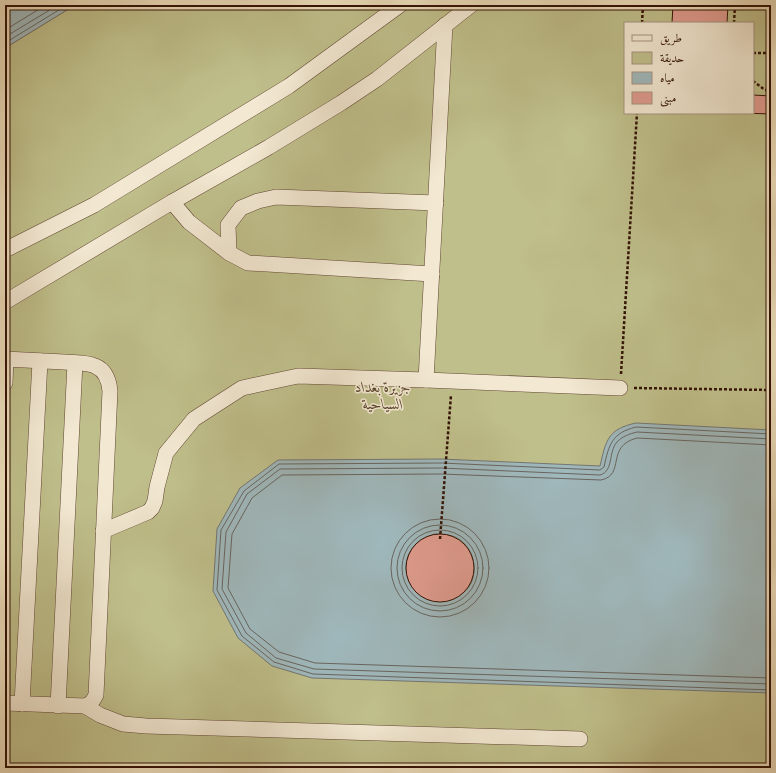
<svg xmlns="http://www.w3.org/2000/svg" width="776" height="773" font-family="'IM FELL DW Pica',Amiri,serif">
<rect width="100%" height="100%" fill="#ecddbb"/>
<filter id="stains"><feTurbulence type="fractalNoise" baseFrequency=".005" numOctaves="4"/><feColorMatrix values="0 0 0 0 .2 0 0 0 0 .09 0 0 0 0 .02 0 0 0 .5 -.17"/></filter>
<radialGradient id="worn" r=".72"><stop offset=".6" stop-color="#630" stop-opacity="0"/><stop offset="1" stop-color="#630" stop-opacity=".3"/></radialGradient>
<path fill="#bfbf8b" stroke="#786848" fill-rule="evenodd" d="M75,5H771V768H5V48ZM625,23H753V113H625Z"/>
<g fill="#9fb8bc" stroke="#737673" fill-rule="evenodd">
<polygon points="5,5 75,5 5,48"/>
<path d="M636,423L771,430V693L312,678L272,666L238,638L213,591L217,529L240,488L278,460L441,459L600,466C606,440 608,429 636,423ZM434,534C441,534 448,534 455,537C471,544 478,564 472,581C469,589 461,596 453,599C419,612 391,571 415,545C420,539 427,537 434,534Z"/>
</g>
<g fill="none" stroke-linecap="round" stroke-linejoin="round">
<g stroke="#686560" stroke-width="1">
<polyline points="5,30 46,5"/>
<polyline points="5,37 58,5"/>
<polyline points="5,43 67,5"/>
<path d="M771,434L636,427C612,433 609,444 604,467L600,470L441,463L279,464L244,491L221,530L217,590L242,636L274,662L313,674L771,690"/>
<path d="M771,439L637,432C629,434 623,436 617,442C608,452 614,471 600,475L441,468L280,469L247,494L226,532L222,589L246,633L276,658L314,669L771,684"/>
<path d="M771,445L637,438C605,446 626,475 601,480L441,474L282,475L252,498L232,534L228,588L250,629L279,652L315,663L771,678"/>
<circle cx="440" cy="568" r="49"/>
<circle cx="440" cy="568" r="43"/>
<circle cx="440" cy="568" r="38"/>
</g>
</g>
<g fill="#e19c90" stroke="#321205">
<polygon points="673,5 728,5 727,23 672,23"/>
<polygon points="753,95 771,96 771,114 740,113 753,113"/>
<circle cx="440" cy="568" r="34"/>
</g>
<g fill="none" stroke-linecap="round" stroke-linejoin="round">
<defs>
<g id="minor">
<polyline points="172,202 189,222 229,253 248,263 432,274"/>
<polyline points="5,250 94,205 289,86 400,5"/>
<polyline points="229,253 228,225 241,208 258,201 276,197 436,203"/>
<polyline points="5,302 172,202 269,147 341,103 377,79 471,5"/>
<path d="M5,359C25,360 44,361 64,362C73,363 86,362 95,366C105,370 109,380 110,391L96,695C93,701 91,704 85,706L5,703"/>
<polyline points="426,380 445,25"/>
<polyline points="5,383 6,359"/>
<polyline points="103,531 148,512 152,508 155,501 157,487 166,453 194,419 242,388 298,376 426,380 620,388"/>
<polyline points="22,704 40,361"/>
<polyline points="58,706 75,363"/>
<polyline points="85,706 100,715 123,724 146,726 580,739"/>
</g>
</defs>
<use href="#minor" stroke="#604532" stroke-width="16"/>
<g stroke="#321205" stroke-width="2.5" stroke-dasharray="3 2" stroke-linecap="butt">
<polyline points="642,23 643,5"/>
<polyline points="734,23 735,5"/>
<polyline points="753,53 771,53"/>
<polyline points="753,81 765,90 771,90"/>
<polyline points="621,374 637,113"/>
<polyline points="634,388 771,390"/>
<polyline points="440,539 451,395"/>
</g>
<use href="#minor" stroke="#f3e9d3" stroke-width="15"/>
</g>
<g text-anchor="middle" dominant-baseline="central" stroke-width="3" stroke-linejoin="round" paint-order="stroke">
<g font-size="15" font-style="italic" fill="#5c462d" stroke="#f3e9d3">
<text x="383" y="387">جزيرة بغداد<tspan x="383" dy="17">السياحية</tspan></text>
</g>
</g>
<rect width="776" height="773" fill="none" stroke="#ecddbb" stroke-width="20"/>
<rect x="6" y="6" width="764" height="761" fill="none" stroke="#321205" stroke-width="2"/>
<rect x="10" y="10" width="756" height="753" fill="none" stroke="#321205"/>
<rect x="624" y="22" width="130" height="92" fill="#f3e9d3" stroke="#a69381"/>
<rect x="632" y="35" width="20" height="6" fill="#f3e9d3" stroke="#a69381"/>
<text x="660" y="42" font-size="12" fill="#321205">طريق</text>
<rect x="632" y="52" width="20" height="12" fill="#bfbf8b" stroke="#a69381"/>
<text x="660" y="62" font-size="12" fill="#321205">حديقة</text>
<rect x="632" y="72" width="20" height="12" fill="#9fb8bc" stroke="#a69381"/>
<text x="660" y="82" font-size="12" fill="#321205">مياه</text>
<rect x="632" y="92" width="20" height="12" fill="#e19c90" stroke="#a69381"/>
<text x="660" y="102" font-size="12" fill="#321205">مبنى</text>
<rect width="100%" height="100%" filter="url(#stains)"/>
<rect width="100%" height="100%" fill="url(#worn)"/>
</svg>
